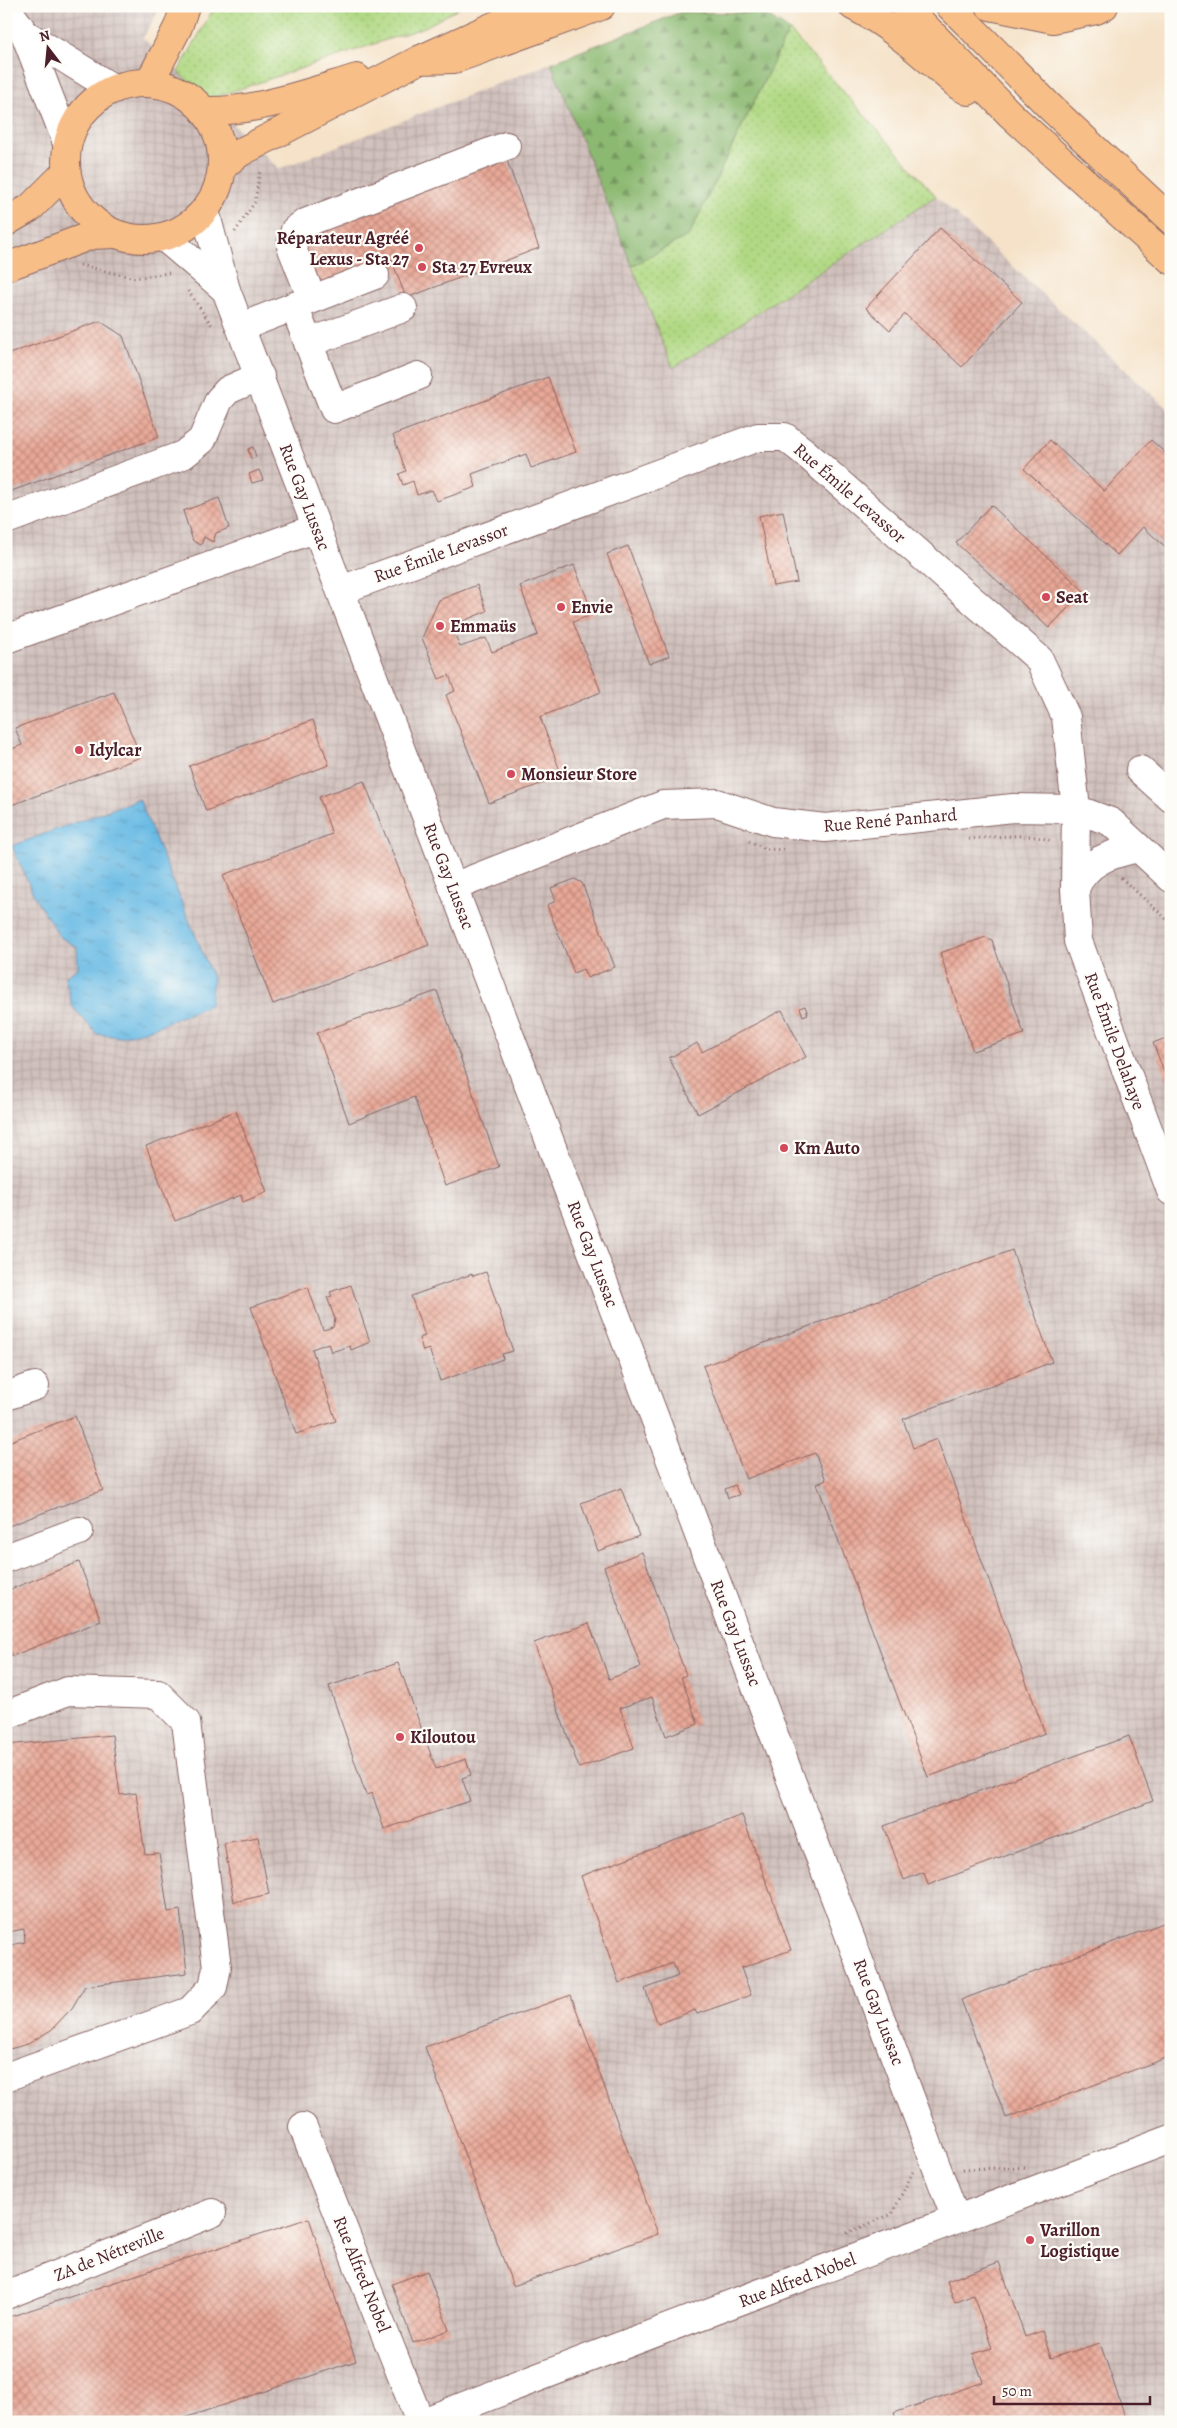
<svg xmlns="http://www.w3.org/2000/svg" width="1177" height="2428" font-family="Alegreya,serif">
<defs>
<pattern id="industrial-grid" width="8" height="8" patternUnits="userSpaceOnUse" patternTransform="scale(1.25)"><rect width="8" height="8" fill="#d0c0bc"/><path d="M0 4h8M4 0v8" fill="none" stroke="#b4a5a2"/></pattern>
<pattern id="grass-dots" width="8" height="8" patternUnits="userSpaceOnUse" patternTransform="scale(1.25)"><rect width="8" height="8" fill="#b1d984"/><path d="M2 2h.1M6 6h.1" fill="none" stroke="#9aba72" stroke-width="1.8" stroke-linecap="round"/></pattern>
<pattern id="forest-firs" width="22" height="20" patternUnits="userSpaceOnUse" patternTransform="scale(1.25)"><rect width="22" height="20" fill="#8cb972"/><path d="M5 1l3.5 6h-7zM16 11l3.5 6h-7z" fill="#74965e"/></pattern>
<pattern id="water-ripples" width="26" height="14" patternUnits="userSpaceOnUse" patternTransform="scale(1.25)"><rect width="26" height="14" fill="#68bae4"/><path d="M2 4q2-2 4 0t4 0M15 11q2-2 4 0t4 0" fill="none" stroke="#5897b9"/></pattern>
<pattern id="building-cross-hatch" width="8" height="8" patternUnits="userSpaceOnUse" patternTransform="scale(1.25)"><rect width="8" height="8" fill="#e9a998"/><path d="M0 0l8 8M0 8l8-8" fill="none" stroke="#bf897c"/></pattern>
</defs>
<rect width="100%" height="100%" fill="#fdfcf7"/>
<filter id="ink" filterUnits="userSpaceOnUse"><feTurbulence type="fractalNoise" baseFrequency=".02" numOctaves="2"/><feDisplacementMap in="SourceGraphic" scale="10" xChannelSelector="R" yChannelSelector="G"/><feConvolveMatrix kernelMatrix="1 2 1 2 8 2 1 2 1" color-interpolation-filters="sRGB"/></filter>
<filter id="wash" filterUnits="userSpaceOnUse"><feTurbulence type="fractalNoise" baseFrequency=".0096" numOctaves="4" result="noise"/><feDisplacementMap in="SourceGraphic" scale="20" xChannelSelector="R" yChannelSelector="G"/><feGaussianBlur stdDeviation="1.12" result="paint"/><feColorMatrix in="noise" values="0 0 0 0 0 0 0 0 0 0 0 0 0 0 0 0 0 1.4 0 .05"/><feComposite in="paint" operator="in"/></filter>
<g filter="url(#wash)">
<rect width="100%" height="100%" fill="#f5e2c8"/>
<polygon fill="url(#industrial-grid)" points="6,6 161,6 143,38 279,169 551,63 673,368 936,196 1171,412 1171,2422 6,2422"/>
<g fill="url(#grass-dots)" stroke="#7e7c58">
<polygon points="215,6 463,6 425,27 207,100 178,72"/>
<polygon points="789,30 936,196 673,368 632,266 689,235"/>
</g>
<polygon fill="url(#forest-firs)" stroke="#6b6c4e" points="681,12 763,13 789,30 689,235 632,266 551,63"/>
<polygon fill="url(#water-ripples)" stroke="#596c88" points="139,799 213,978 210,1005 148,1030 120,1037 97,1034 72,1006 65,977 78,968 77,947 60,937 35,898 12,846"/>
<g id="blocks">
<g fill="url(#building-cross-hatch)">
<polygon points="506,158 539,248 406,298 391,258 317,285 299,236"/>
<polygon points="940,228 1022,302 962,367 905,314 890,330 866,308"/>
<polygon points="100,321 123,336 159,437 6,493 6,355"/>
<polygon points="548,377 576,452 531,468 526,454 472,474 476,487 437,501 432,490 417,495 413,481 403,485 399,474 406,471 393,435"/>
<polygon points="1050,440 1104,491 1151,440 1171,458 1171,548 1169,550 1143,527 1117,555 1024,469"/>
<polygon points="253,447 256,457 251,459 248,449"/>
<polygon points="259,470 263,480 252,483 249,474"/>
<polygon points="219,498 229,528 216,533 213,542 204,537 201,545 193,541 183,511"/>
<polygon points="991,505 1084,591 1049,628 956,543"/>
<polygon points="783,511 797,582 773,586 759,516"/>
<polygon points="628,546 669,656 649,664 607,554"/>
<polygon points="574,565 593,614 573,622 601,692 540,717 562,776 489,803 446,695 455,691 449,675 439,679 422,638 439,600 477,585 487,611 461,622 455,635 460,647 486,638 492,652 538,635 520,586"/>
<polygon points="114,692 141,757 6,807 6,751 22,745 15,728"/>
<polygon points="313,720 329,765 206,811 189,766"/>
<polygon points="364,781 429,945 273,1004 223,875 332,834 319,797"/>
<polygon points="575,879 582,883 615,967 587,978 583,969 574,973 547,905 556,901 551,888"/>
<polygon points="986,937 992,940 1024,1034 973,1051 940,953"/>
<polygon points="437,991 499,1167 445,1186 414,1097 349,1123 317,1033"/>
<polygon points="805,1006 808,1014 803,1016 800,1008"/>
<polygon points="782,1010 806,1057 698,1114 669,1058 697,1043 702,1052"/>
<polygon points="1171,1036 1171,1089 1153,1043"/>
<polygon points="236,1111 267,1192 243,1202 241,1195 175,1221 146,1146"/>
<polygon points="1012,1250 1052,1362 903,1419 913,1448 937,1439 1045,1733 928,1777 817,1484 826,1480 815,1453 746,1479 703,1366"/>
<polygon points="486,1272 513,1351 502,1354 503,1359 440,1381 429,1349 423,1351 419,1338 425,1336 411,1296 472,1274 473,1276"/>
<polygon points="351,1285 370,1342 351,1350 350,1346 331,1352 328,1343 312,1349 336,1421 296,1434 251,1307 308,1287 323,1330 333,1327 335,1319 327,1297 332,1296 330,1292"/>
<polygon points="75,1416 103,1490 6,1527 6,1443"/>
<polygon points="735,1485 739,1495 728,1498 725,1489"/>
<polygon points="621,1488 639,1536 598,1551 581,1503"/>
<polygon points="642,1552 686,1675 681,1677 698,1724 666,1736 652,1697 620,1708 634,1748 579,1768 534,1643 589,1623 609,1679 641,1667 604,1567"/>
<polygon points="79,1562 101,1621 12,1656 6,1640 6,1591"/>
<polygon points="398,1663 436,1769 466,1759 471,1775 462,1778 470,1801 384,1829 372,1793 366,1795 329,1686"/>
<polygon points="112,1735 120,1795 136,1793 145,1854 159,1853 168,1912 180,1910 187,1973 85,1986 72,2008 51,2030 28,2044 6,2050 6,1946 25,1942 24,1929 8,1932 6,1745"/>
<polygon points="1129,1736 1153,1801 928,1885 924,1872 904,1880 884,1826"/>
<polygon points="742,1815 791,1950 741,1968 751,1995 697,2014 695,2010 658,2024 645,1989 678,1976 673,1963 619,1983 581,1876"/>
<polygon points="258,1837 269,1894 234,1902 224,1843"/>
<polygon points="1171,1920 1171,2056 1006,2118 961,2000"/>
<polygon points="571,1995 658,2234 513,2286 425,2047"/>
<polygon points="309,2218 356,2361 172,2422 6,2422 6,2318"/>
<polygon points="999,2262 1025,2337 1042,2331 1051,2358 1100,2343 1127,2422 897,2422 894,2413 983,2382 973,2354 992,2348 973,2295 955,2303 947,2281"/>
<polygon points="427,2271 449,2330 413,2343 392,2284"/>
</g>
</g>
</g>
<g filter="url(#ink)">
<use href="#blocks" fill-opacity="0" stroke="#866362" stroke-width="1"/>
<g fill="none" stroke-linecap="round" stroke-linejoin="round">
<defs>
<g id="minor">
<polyline points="6,7 25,34 67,143"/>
<polyline points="25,34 114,89"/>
<polyline points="205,211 226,290 633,1360 956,2219"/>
<polyline points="164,237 226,290"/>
<polyline points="312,299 291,246 295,230 305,223 506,146"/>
<polyline points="294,306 334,409 418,376"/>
<polyline points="241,327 375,275"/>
<polyline points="308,343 403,308"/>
<polyline points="6,520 183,455 202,440 219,400 228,390 260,376"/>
<polyline points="341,590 758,437 785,437 803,451 1039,659 1066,717 1076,809 1075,888 1078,941 1171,1191"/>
<polyline points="6,639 317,528"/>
<polyline points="1140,770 1171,798"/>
<polyline points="453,887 663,805 717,803 773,822 825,828 1013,808 1076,809 1111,822 1171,878"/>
<path d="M1075,888C1087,861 1110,854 1138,848"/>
<polyline points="6,1396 35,1386"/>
<polyline points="6,1558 79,1531"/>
<polyline points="6,1715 68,1691 158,1694 186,1722 217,1967 213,1987 190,2011 6,2077"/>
<polyline points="303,2127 420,2422"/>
<polyline points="6,2295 212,2213"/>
<path d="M423,2422C671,2325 921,2233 1171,2139"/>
</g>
<g id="major">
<circle cx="144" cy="161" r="78"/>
<path d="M204,111C256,112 307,93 357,78"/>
<polyline points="222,166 241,152 419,60 538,6"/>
<polyline points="6,222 30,208 66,172"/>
<polyline points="6,267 92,235 115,234"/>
</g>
<g id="highway">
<path d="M853,6C893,26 925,57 959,86L968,91"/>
<polyline points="905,6 1011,115 1171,260"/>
<polyline points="950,6 1051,108 1171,220"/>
<polyline points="990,6 1053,19 1096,10 1104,6"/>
<polyline points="419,60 455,59 601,6"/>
<polyline points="149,83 178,27 185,6"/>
</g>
</defs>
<use href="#minor" stroke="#866362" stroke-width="30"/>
<use href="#major" stroke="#866362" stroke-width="30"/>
<use href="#highway" stroke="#866362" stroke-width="30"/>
<g stroke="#866362" stroke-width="3" stroke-dasharray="1 4" stroke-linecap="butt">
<polyline points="235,232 255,202 260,170"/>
<polyline points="80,265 135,278 169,273"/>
<polyline points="188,291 213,327"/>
<path d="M969,839C996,837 1027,832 1052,841"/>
<polyline points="749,841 766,849 786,850"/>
<polyline points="1121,878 1171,923"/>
<polyline points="963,2169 1024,2167"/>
<polyline points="847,2233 892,2214 913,2172"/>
</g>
<use href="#minor" stroke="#fff" stroke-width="28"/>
<use href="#major" stroke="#f7be88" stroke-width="28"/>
<use href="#highway" stroke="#f7be88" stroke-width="28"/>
</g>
</g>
<g fill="#d1495b" stroke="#fdfcf7" stroke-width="2">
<circle cx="419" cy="248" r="5"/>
<circle cx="422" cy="267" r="5"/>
<circle cx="1046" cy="597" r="5"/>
<circle cx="561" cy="607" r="5"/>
<circle cx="440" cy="626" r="5"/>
<circle cx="79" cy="750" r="5"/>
<circle cx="511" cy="774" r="5"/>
<circle cx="784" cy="1148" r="5"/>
<circle cx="400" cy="1737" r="5"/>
<circle cx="1030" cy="2240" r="5"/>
</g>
<g text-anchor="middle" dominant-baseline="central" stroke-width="4.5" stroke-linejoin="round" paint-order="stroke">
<g font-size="18" font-weight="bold" fill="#4a1f2b" stroke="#fdfcf7" text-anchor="start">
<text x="409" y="238" text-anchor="end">Réparateur Agréé<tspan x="409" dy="21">Lexus - Sta 27</tspan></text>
<text x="432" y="267">Sta 27 Evreux</text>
<text x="1056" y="597">Seat</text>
<text x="571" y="607">Envie</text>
<text x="450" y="626">Emmaüs</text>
<text x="89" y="750">Idylcar</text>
<text x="521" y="774">Monsieur Store</text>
<text x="794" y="1148">Km Auto</text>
<text x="410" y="1737">Kiloutou</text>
<text x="1040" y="2230">Varillon<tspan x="1040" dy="21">Logistique</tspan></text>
</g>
<g font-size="18" fill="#4a1f2b" stroke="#fdfcf7">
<text transform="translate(850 493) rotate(41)">Rue Émile Levassor</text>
<text transform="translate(305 497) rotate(69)">Rue Gay Lussac</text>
<text transform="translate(441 553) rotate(-20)">Rue Émile Levassor</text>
<text transform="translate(890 820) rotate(-5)">Rue René Panhard</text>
<text transform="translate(449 876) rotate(69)">Rue Gay Lussac</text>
<text transform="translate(1115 1041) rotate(70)">Rue Émile Delahaye</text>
<text transform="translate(593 1254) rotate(69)">Rue Gay Lussac</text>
<text transform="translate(736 1633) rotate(69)">Rue Gay Lussac</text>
<text transform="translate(879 2012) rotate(69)">Rue Gay Lussac</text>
<text transform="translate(109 2254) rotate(-22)">ZA de Nétreville</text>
<text transform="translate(362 2274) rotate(68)">Rue Alfred Nobel</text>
<text transform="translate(797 2280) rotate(-21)">Rue Alfred Nobel</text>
</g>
</g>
<rect width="1177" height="2428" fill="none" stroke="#fdfcf7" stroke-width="25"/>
<g transform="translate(48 48) rotate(344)" stroke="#fdfcf7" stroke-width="4" paint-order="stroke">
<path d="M0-4L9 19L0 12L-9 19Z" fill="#4a1f2b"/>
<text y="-8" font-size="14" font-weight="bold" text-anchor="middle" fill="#4a1f2b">N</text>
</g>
<path d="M994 2396v8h156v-8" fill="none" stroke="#4a1f2b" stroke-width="2.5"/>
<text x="1002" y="2396" font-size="15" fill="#4a1f2b" stroke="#fdfcf7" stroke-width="4" paint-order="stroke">50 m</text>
</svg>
